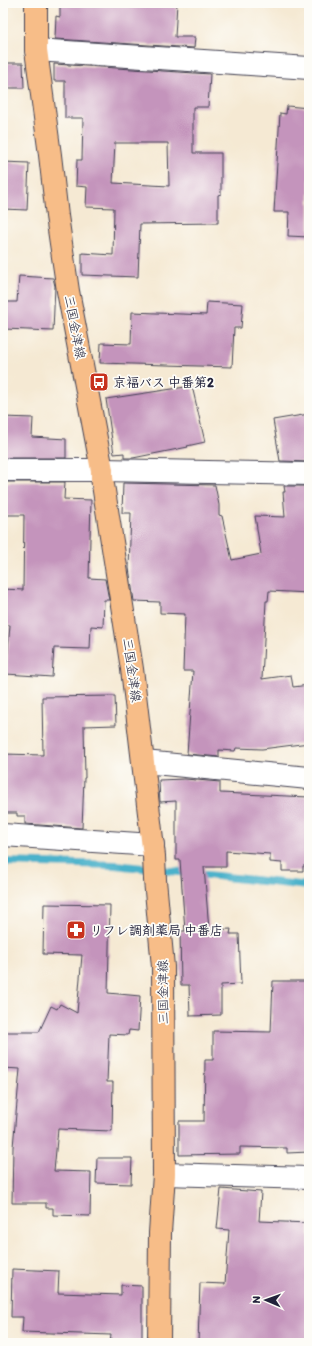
<svg xmlns="http://www.w3.org/2000/svg" width="312" height="1346" font-family="Itim,'Klee One',sans-serif">
<rect width="100%" height="100%" fill="#fdfcf7"/>
<filter id="ink" filterUnits="userSpaceOnUse"><feTurbulence type="fractalNoise" baseFrequency=".025" numOctaves="2"/><feDisplacementMap in="SourceGraphic" scale="8" xChannelSelector="R" yChannelSelector="G"/><feConvolveMatrix kernelMatrix="1 2 1 2 8 2 1 2 1" color-interpolation-filters="sRGB"/></filter>
<filter id="wash" filterUnits="userSpaceOnUse"><feTurbulence type="fractalNoise" baseFrequency=".012" numOctaves="4" result="noise"/><feDisplacementMap in="SourceGraphic" scale="16" xChannelSelector="R" yChannelSelector="G"/><feGaussianBlur stdDeviation="0.9" result="paint"/><feColorMatrix in="noise" values="0 0 0 0 0 0 0 0 0 0 0 0 0 0 0 0 0 1.4 0 .05"/><feComposite in="paint" operator="in"/></filter>
<g filter="url(#wash)">
<rect width="100%" height="100%" fill="#f5e9d3"/>
<g fill="none" stroke-linecap="round" stroke-linejoin="round">
<polyline stroke="#4cb2cb" stroke-width="8" points="3,862 115,865 309,886"/>
</g>
<g id="blocks">
<g fill="#c494bc" fill-rule="evenodd">
<polygon points="60,3 177,3 175,37 195,37 194,48 55,39 56,16 60,17"/>
<polygon points="3,63 23,63 24,88 3,88"/>
<path d="M54,64L210,74L208,107H193V153H221V194L218,195V223L140,224L138,277L82,275V253L113,255L114,208L86,207L87,187L76,186L77,160H82L83,118H65V81H54ZM115,143H168L169,186L113,183Z"/>
<polygon points="287,106 309,108 309,237 288,236 289,212 274,212 280,113 286,114"/>
<polygon points="3,162 29,163 27,210 3,209"/>
<polygon points="19,276 53,278 55,286 53,331 4,329 5,302 17,302"/>
<polygon points="207,302 243,304 241,328 234,328 232,367 100,363 101,343 131,344 132,312 206,315"/>
<polygon points="192,386 205,442 187,446 188,447 133,458 124,458 124,453 114,454 106,399"/>
<polygon points="309,414 309,462 280,461 273,420"/>
<polygon points="3,417 33,418 32,437 66,439 66,458 3,458"/>
<polygon points="3,482 65,482 64,499 91,500 89,578 105,579 109,600 104,600 103,627 91,626 90,649 54,648 52,677 6,674 10,625 3,625 3,589 23,590 24,515 3,515"/>
<polygon points="123,483 215,485 219,505 219,515 222,516 232,560 261,554 255,516 285,517 283,492 285,492 284,486 309,486 309,593 269,591 268,601 266,601 262,679 291,675 293,687 309,685 309,743 262,749 236,748 235,751 219,750 219,757 187,754 193,671 183,671 185,614 160,613 160,602 134,601 129,568 131,513 122,513"/>
<polygon points="115,696 116,725 84,726 85,778 84,778 82,828 25,824 25,816 17,816 17,813 3,813 3,754 43,755 42,697"/>
<polygon points="185,779 220,782 220,793 309,797 309,866 303,866 303,871 282,871 282,863 270,862 270,854 226,851 226,867 204,867 209,930 231,929 230,934 239,934 241,984 221,985 221,1015 190,1016 189,985 181,985 180,931 185,931 180,860 176,860 176,801 160,802 159,780"/>
<polygon points="44,904 110,905 108,993 140,996 138,1031 129,1030 128,1035 109,1034 107,1082 113,1082 112,1131 58,1129 54,1171 91,1172 90,1216 53,1215 53,1208 46,1208 46,1203 12,1203 13,1147 20,1069 3,1068 3,1032 39,1032 51,1006 57,1009 60,1004 77,1013 82,955 43,954"/>
<polygon points="273,981 309,981 309,1152 287,1153 287,1148 240,1147 240,1154 179,1155 179,1121 204,1121 205,1060 213,1060 213,1031 271,1032"/>
<polygon points="97,1158 132,1158 131,1184 96,1183"/>
<polygon points="221,1189 261,1192 259,1221 309,1223 309,1319 307,1343 198,1343 200,1283 225,1284 229,1230 217,1229"/>
<polygon points="12,1269 59,1271 58,1293 121,1295 121,1285 142,1286 142,1343 110,1343 111,1335 22,1332 23,1317 11,1317"/>
</g>
</g>
</g>
<g filter="url(#ink)">
<use href="#blocks" fill-opacity="0" stroke="#424052" stroke-width="1"/>
<g fill="none" stroke-linecap="round" stroke-linejoin="round">
<defs>
<g id="minor">
<polyline points="36,50 309,68"/>
<polyline points="3,470 102,470 309,474"/>
<polyline points="144,762 309,778"/>
<polyline points="3,835 153,845"/>
<polyline points="164,1174 309,1178"/>
</g>
<polyline id="major" points="36,3 36,50 50,155 57,216 68,291 102,470 102,478 132,669 154,856 155,880 163,967 164,1174 160,1233 159,1343"/>
</defs>
<use href="#minor" stroke="#424052" stroke-width="24"/>
<use href="#major" stroke="#424052" stroke-width="24"/>
<use href="#minor" stroke="#fff" stroke-width="22"/>
<use href="#major" stroke="#f7bd88" stroke-width="22"/>
</g>
</g>
<defs>
<symbol id="bus-square" viewBox="-11 -11 22 22"><rect x="-9" y="-9" width="18" height="18" rx="4" fill="#c8321e" stroke="#fdfcf7"/><path d="M-5-6H5V4H4V6H2V4H-2V6H-4V4H-5ZM-3.5-4V0h7V-4ZM-3.5 1.2v1.5H-2V1.2ZM2 1.2v1.5H3.5V1.2Z" fill="#fff"/></symbol>
<symbol id="pharmacy-square" viewBox="-11 -11 22 22"><rect x="-9" y="-9" width="18" height="18" rx="4" fill="#c8321e" stroke="#fdfcf7"/><path d="M-2-6h4v4h4v4h-4v4h-4v-4h-4v-4h4Z" fill="#fff"/></symbol>
</defs>
<g fill-rule="evenodd">
<use href="#bus-square" x="88" y="371" width="22" height="22"/>
<use href="#pharmacy-square" x="65" y="919" width="22" height="22"/>
</g>
<g text-anchor="middle" dominant-baseline="central" stroke-width="3.5" stroke-linejoin="round" paint-order="stroke">
<g font-size="13" fill="#22223b" stroke="#fdfcf7">
<text transform="translate(75 327) rotate(79)">三国金津線</text>
<text transform="translate(132 670) rotate(82)">三国金津線</text>
<text transform="translate(163 992) rotate(-91)">三国金津線</text>
</g>
<g font-size="13" font-weight="bold" fill="#22223b" stroke="#fdfcf7" text-anchor="start">
<text x="113" y="382">京福バス 中番第2</text>
<text x="90" y="930">リフレ調剤薬局 中番店</text>
</g>
</g>
<rect width="312" height="1346" fill="none" stroke="#fdfcf7" stroke-width="16"/>
<g transform="translate(266 1300) rotate(272)" stroke="#fdfcf7" stroke-width="3" paint-order="stroke">
<path d="M0-3L7 15L0 10L-7 15Z" fill="#22223b"/>
<text y="-6" font-size="11" font-weight="bold" text-anchor="middle" fill="#22223b">N</text>
</g>
</svg>
